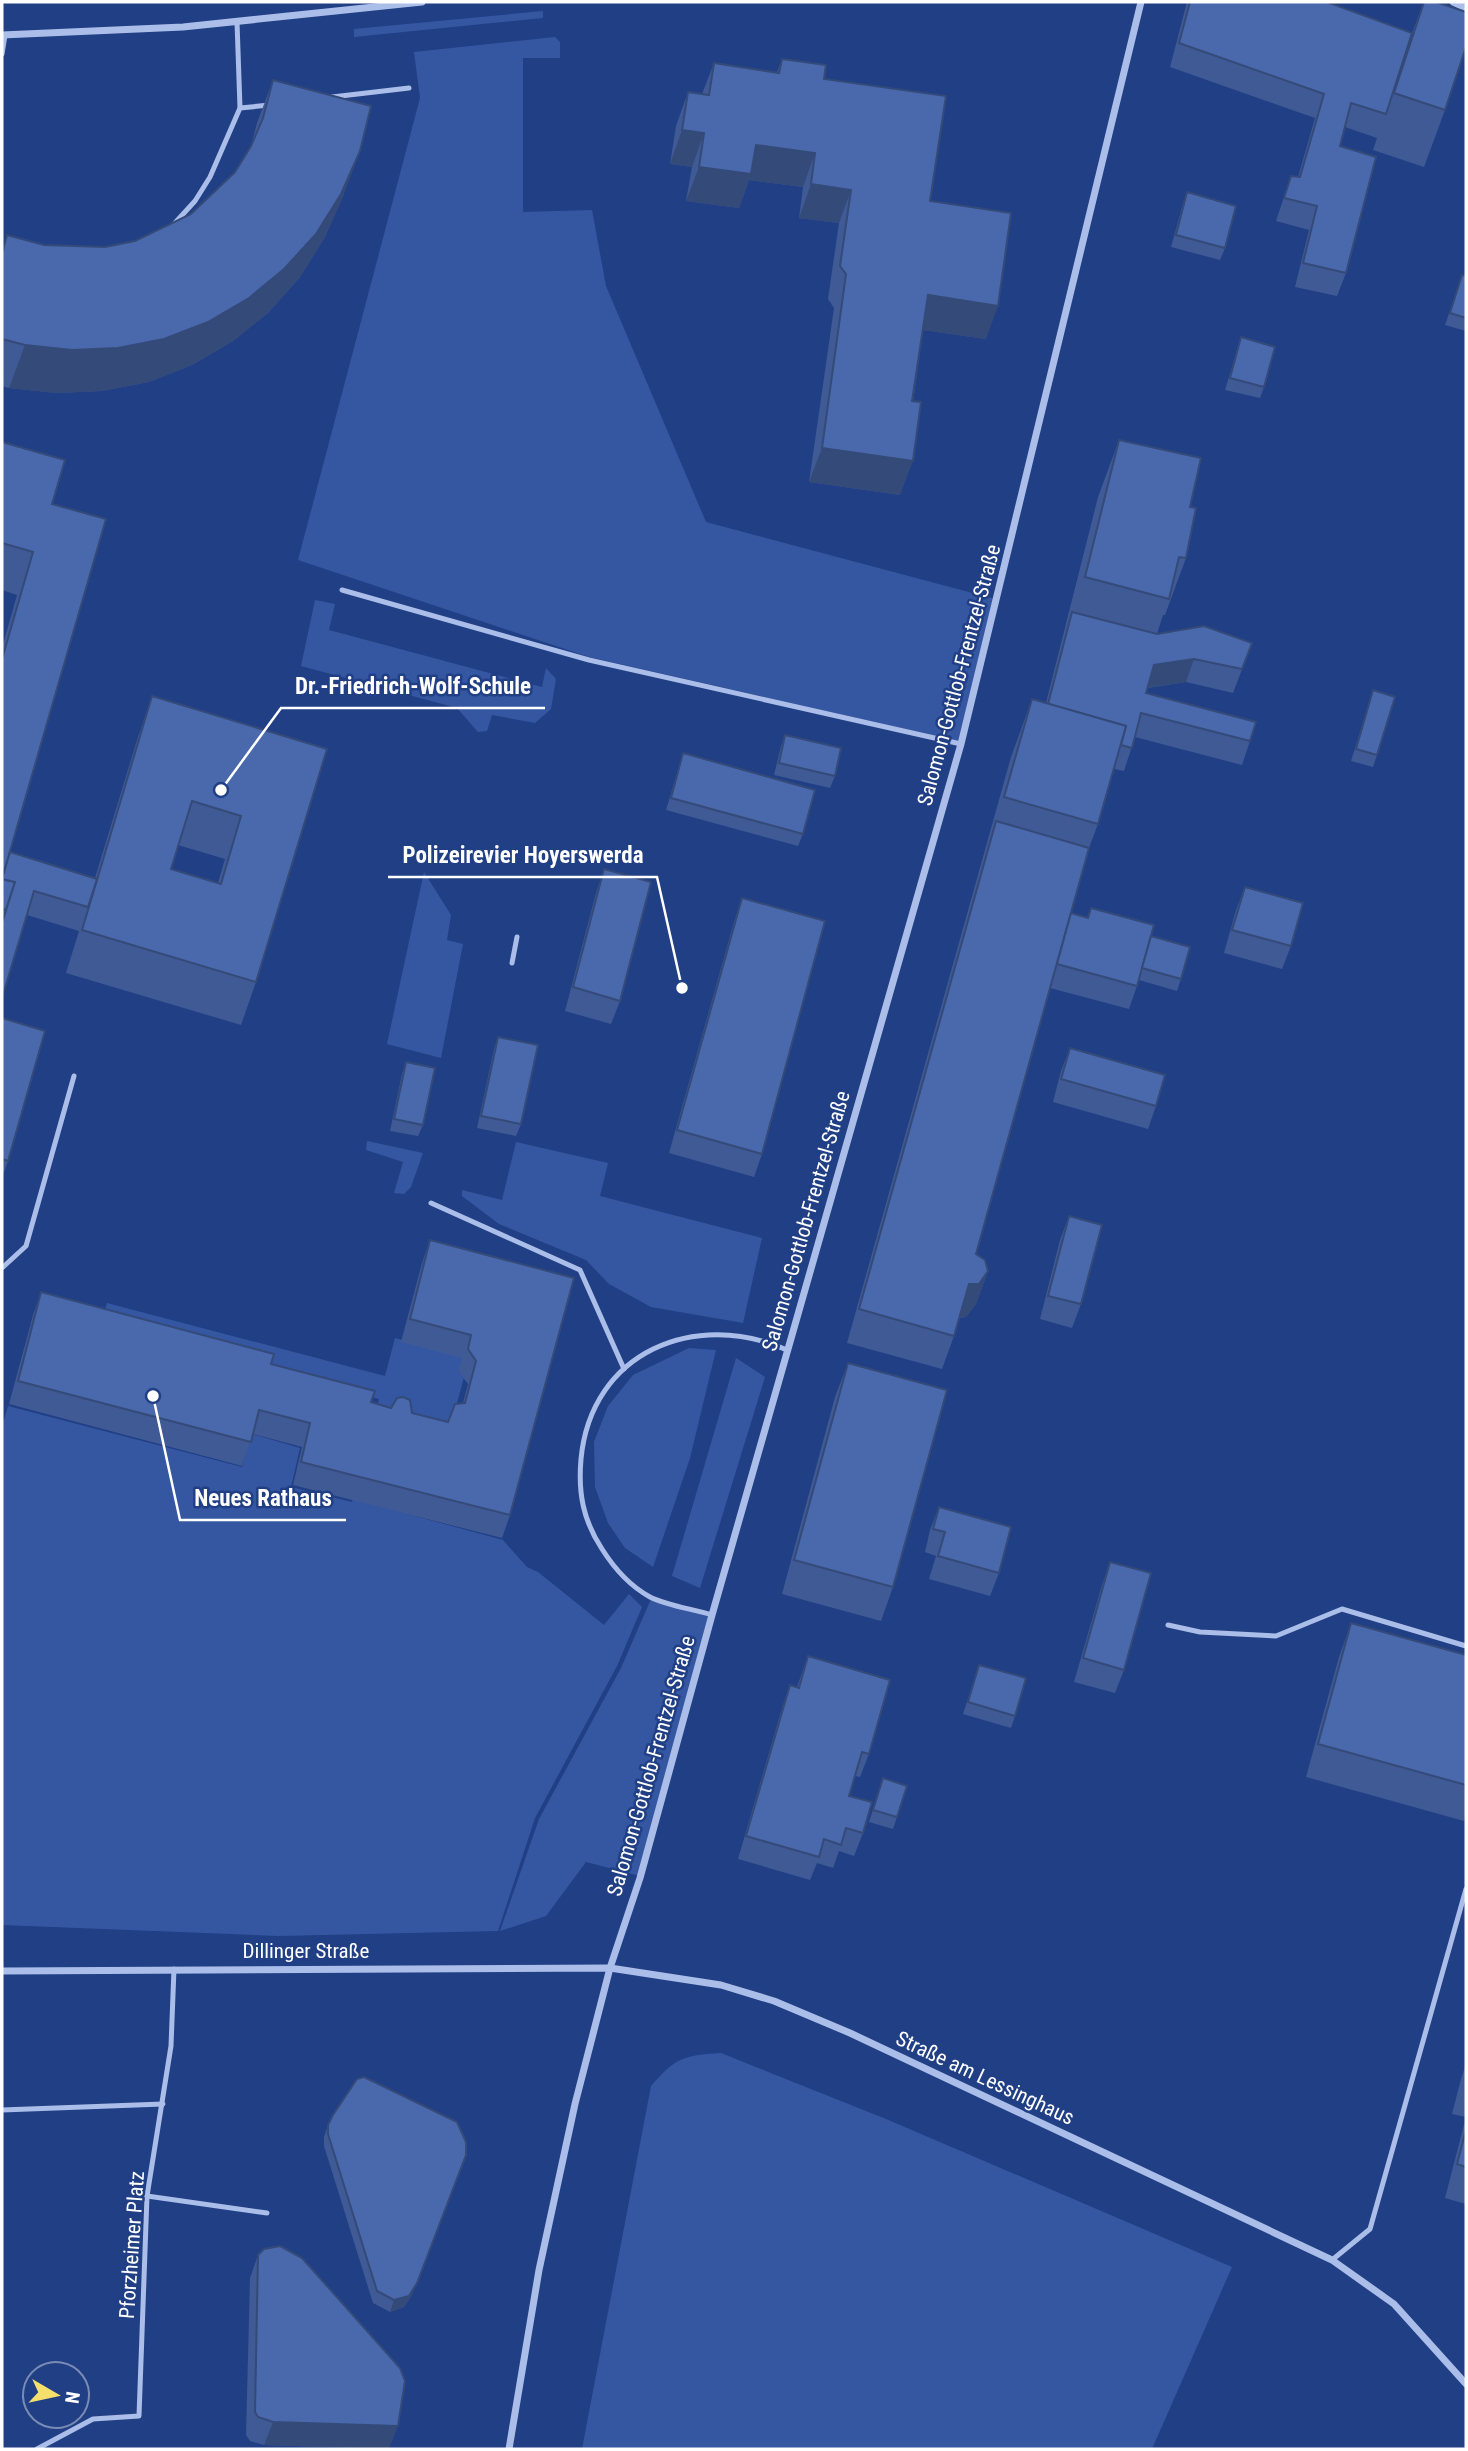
<svg xmlns="http://www.w3.org/2000/svg" width="1468" height="2451" font-family="'Roboto Condensed',sans-serif">
<rect width="100%" height="100%" fill="#213f85"/>
<g fill="#3557a2">
<polygon points="543,11 543,18 354,37 354,29"/>
<polygon points="555,37 560,42 560,58 523,58 523,212 592,210 606,286 706,522 995,599 958,741 589,657 298,560 420,98 414,52"/>
<polygon points="315,600 335,604 329,630 542,687 546,668 556,679 551,709 535,723 492,715 487,731 478,732 457,708 301,666"/>
<polygon points="424,872 451,915 447,940 463,944 441,1058 387,1044"/>
<polygon points="367,1141 423,1153 411,1187 404,1194 394,1193 403,1162 366,1150"/>
<polygon points="516,1142 608,1163 600,1196 762,1238 743,1323 651,1307 609,1284 586,1260 499,1224 462,1196 462,1190 502,1200"/>
<polygon points="107,1303 385,1376 395,1338 469,1358 446,1445 373,1426 379,1399 74,1318 104,1314"/>
<polygon points="689,1348 716,1350 690,1458 653,1567 625,1548 608,1523 595,1487 594,1442 608,1406 633,1375"/>
<polygon points="736,1358 765,1377 700,1588 672,1576"/>
<polygon points="8,1406 242,1467 252,1434 300,1448 291,1487 352,1502 353,1499 503,1540 527,1567 538,1572 604,1625 629,1594 642,1607 617,1666 535,1818 498,1931 278,1936 2,1925 2,1427"/>
<polygon points="651,1599 710,1615 640,1876 586,1862 546,1916 500,1931 539,1819 621,1668"/>
<path d="M721,2053L886,2119L1232,2267L1152,2449H582L651,2086C675,2058 684,2055 721,2053Z"/>
</g>
<g fill="none" stroke-linecap="round" stroke-linejoin="round">
<g stroke="#aabee9" stroke-width="5">
<polyline points="2,54 5,35"/>
<polyline points="332,97 409,88"/>
<polyline points="240,108 270,105"/>
<polyline points="174,224 195,201 210,177 240,108 237,22"/>
<polyline points="342,590 589,660 961,744"/>
<polyline points="512,963 517,937"/>
<polyline points="431,1203 580,1270 624,1369"/>
<polyline points="2,1268 26,1246 74,1076"/>
<path d="M712,1615C693,1609 668,1606 650,1597C630,1586 614,1568 602,1549C583,1520 578,1493 581,1459C591,1352 695,1309 787,1350"/>
<polyline points="1168,1625 1200,1632 1276,1636 1342,1609 1466,1646"/>
<polyline points="2,2110 163,2104"/>
<polyline points="147,2196 267,2213"/>
<polyline points="1332,2260 1370,2229 1466,1889"/>
<polyline points="37,2449 93,2419 139,2416 147,2196 171,2046 174,1969"/>
</g>
<g stroke="#aabee9" stroke-width="7">
<polyline points="1453,2 1466,8"/>
<polyline points="2,35 183,27 422,2"/>
<polyline points="2,1971 610,1968 721,1985 774,2001 850,2033 1332,2260 1394,2304 1466,2384"/>
<polyline points="509,2449 539,2270 575,2104 610,1968 640,1878 712,1615 961,744 1141,2"/>
</g>
</g>
<g fill="#405a95" fill-rule="evenodd">
<polygon points="1187,2 1327,2 1412,33 1424,2 1445,110 1424,167 1373,150 1377,138 1345,127 1340,146 1346,273 1337,296 1295,287 1309,230 1276,221 1291,176 1298,177 1315,118 1170,67"/>
<polygon points="782,59 824,79 930,201 986,339 923,330 900,495 809,482 834,308 828,299 839,223 799,218 803,187 749,180 739,208 686,201 692,167 670,164 676,126 688,92 702,94 714,63 777,72"/>
<polygon points="273,80 344,194 325,237 300,277 269,312 233,341 192,365 149,382 102,391 56,393 9,388 2,386 2,250 7,235 44,245 105,247 135,241 191,214 235,172 251,146 257,123"/>
<polygon points="1187,192 1225,248 1220,260 1171,247 1183,204"/>
<polygon points="1466,276 1466,331 1445,325 1458,287"/>
<polygon points="1241,337 1264,387 1260,398 1225,390"/>
<polygon points="1119,440 1190,507 1186,558 1165,615 1163,615 1157,634 1252,643 1233,693 1186,682 1148,688 1146,693 1250,741 1242,765 1135,737 1124,771 1114,769 1098,824 1089,848 1071,913 1087,917 1091,908 1151,936 1181,979 1177,991 1139,980 1129,1009 1050,988 976,1254 988,1271 976,1304 966,1317 959,1318 954,1336 942,1369 847,1343 1011,757 1032,699 1046,703 1098,497"/>
<path d="M2,442L52,504L10,852L95,878L137,740L152,696L327,749L256,982L241,1025L66,973L79,931L27,915L2,998V648L17,595L2,590ZM178,845L225,859L218,883L171,869Z"/>
<polygon points="1373,690 1377,755 1373,767 1351,761"/>
<polygon points="785,735 835,776 830,788 774,775 781,746"/>
<polygon points="683,753 803,834 798,846 666,810"/>
<polygon points="604,869 620,1001 611,1024 565,1011 596,893"/>
<polygon points="1245,887 1291,946 1282,969 1224,953 1236,910"/>
<polygon points="742,898 762,1154 754,1177 669,1153 734,922"/>
<polygon points="2,1018 8,1161 2,1178"/>
<polygon points="498,1037 521,1124 516,1136 477,1128 494,1049"/>
<polygon points="1070,1048 1156,1106 1148,1129 1053,1102 1061,1071"/>
<polygon points="406,1062 423,1125 418,1136 390,1131 402,1074"/>
<polygon points="1069,1216 1081,1304 1072,1328 1040,1319 1060,1240"/>
<polygon points="430,1240 574,1278 510,1515 502,1538 293,1485 302,1447 253,1434 242,1466 9,1404 33,1315 41,1292 271,1364 371,1402 448,1422 463,1403 468,1384 459,1372 462,1358 401,1342 422,1263"/>
<polygon points="848,1363 893,1587 881,1621 782,1594 835,1397"/>
<polygon points="939,1507 999,1573 990,1596 929,1579 936,1556 925,1552 930,1530"/>
<polygon points="1110,1562 1124,1670 1115,1693 1074,1682 1102,1585"/>
<polygon points="1351,1623 1466,1655 1466,1814 1464,1821 1306,1777 1339,1657"/>
<polygon points="808,1656 869,1754 860,1777 855,1776 849,1796 863,1833 854,1856 839,1851 833,1868 817,1863 810,1880 738,1859 782,1708 790,1685 797,1687"/>
<polygon points="979,1665 1015,1716 1011,1728 963,1714"/>
<polygon points="883,1778 897,1817 893,1829 869,1822"/>
<polygon points="1466,2064 1466,2204 1445,2198 1466,2117 1452,2114 1461,2079"/>
<polygon points="328,2125 412,2295 404,2307 390,2312 373,2303 324,2146 324,2137"/>
<polygon points="258,2255 389,2449 264,2445 250,2441 246,2435 250,2278"/>
</g>
<g fill="#344a79">
<polygon points="682,130 704,133 692,167 670,164"/>
<polygon points="756,145 815,153 803,187 749,180 739,208 686,201 699,167"/>
<polygon points="360,151 344,194 325,237 300,277 269,312 233,341 192,365 149,382 102,391 56,393 9,388 25,345"/>
<polygon points="811,184 851,190 839,223 799,218"/>
<polygon points="928,295 998,306 986,339 915,329"/>
<polygon points="822,448 913,461 900,495 809,482"/>
<polygon points="1194,659 1186,682 1145,688 1154,665"/>
<polygon points="988,1271 976,1304 966,1317 956,1318 969,1284"/>
<polygon points="466,2155 412,2295 404,2307 390,2312 394,2300"/>
<polygon points="273,2422 398,2426 389,2449 264,2445"/>
</g>
<g fill="#4a69ad" stroke="#344a79" stroke-width="2" fill-rule="evenodd">
<polygon points="1190,2 1327,2 1412,33 1386,114 1351,103 1340,146 1376,157 1346,273 1303,263 1317,206 1284,198 1291,176 1300,177 1324,94 1179,43"/>
<polygon points="1424,2 1436,2 1466,12 1466,47 1445,110 1394,93"/>
<polygon points="782,59 826,65 824,79 946,96 930,201 1011,213 998,306 928,295 912,401 921,402 913,461 822,448 846,274 840,266 851,190 811,184 815,153 756,145 751,174 699,167 704,133 682,130 688,92 709,95 714,63 779,73"/>
<polygon points="273,80 371,106 360,151 341,194 316,234 284,269 249,298 208,322 164,339 118,348 72,350 25,345 2,339 2,254 7,235 44,245 105,247 135,241 191,214 235,172 251,146 263,118"/>
<polygon points="1187,192 1236,206 1225,248 1176,235"/>
<polygon points="1462,275 1466,276 1466,318 1450,313"/>
<polygon points="1241,337 1275,347 1264,387 1230,378"/>
<polygon points="1119,440 1201,458 1190,507 1196,508 1186,558 1179,557 1169,599 1085,577"/>
<polygon points="2,442 65,460 52,504 106,519 2,879 15,882 6,910 2,909 2,659 33,552 2,543"/>
<polygon points="1072,612 1157,634 1204,626 1252,643 1242,669 1194,659 1154,665 1146,693 1256,722 1250,741 1141,713 1132,748 1121,745 1126,726 1048,704"/>
<polygon points="1373,690 1395,697 1377,755 1356,749"/>
<path d="M152,696L327,749L256,982L82,930ZM192,801L241,816L221,884L171,869Z"/>
<polygon points="1032,699 1126,726 1098,824 1004,797"/>
<polygon points="785,735 841,748 835,776 779,763"/>
<polygon points="683,753 815,790 803,834 671,798"/>
<polygon points="996,821 1089,848 976,1254 985,1260 988,1271 979,1284 969,1284 954,1336 859,1309"/>
<polygon points="10,852 97,879 88,907 34,891 2,998 2,923 15,882 2,879"/>
<polygon points="604,869 651,882 620,1001 573,987"/>
<polygon points="1245,887 1303,903 1291,946 1232,930"/>
<polygon points="742,898 825,921 762,1154 677,1130"/>
<polygon points="1091,908 1154,925 1137,986 1057,964 1071,913 1088,918"/>
<polygon points="1151,936 1190,947 1181,979 1142,968"/>
<polygon points="2,1018 45,1031 8,1161 2,1159"/>
<polygon points="498,1037 538,1045 521,1124 481,1116"/>
<polygon points="1070,1048 1165,1075 1156,1106 1061,1079"/>
<polygon points="406,1062 435,1068 423,1125 394,1119"/>
<polygon points="1069,1216 1102,1225 1081,1304 1048,1296"/>
<polygon points="430,1240 574,1278 510,1515 301,1462 310,1423 259,1410 251,1442 18,1381 41,1292 274,1354 271,1364 375,1391 371,1402 391,1408 397,1398 403,1397 410,1400 412,1413 448,1422 455,1404 465,1403 476,1361 468,1349 471,1335 410,1319"/>
<polygon points="848,1363 947,1390 893,1587 794,1560"/>
<polygon points="939,1507 1011,1527 999,1573 938,1556 945,1532 933,1529"/>
<polygon points="1110,1562 1151,1573 1124,1670 1083,1658"/>
<polygon points="1351,1623 1466,1655 1466,1785 1318,1744"/>
<polygon points="808,1656 890,1680 869,1754 862,1752 849,1796 872,1802 863,1833 846,1828 841,1845 824,1839 819,1857 746,1836 790,1685 799,1688"/>
<polygon points="979,1665 1026,1678 1015,1716 968,1702"/>
<polygon points="883,1778 907,1786 897,1817 873,1810"/>
<polygon points="364,2077 457,2122 466,2142 466,2155 417,2283 409,2296 394,2300 377,2291 328,2134 328,2125 333,2115 357,2079"/>
<polygon points="1466,2130 1466,2167 1457,2164"/>
<polygon points="280,2246 302,2258 400,2368 405,2381 398,2426 273,2422 258,2417 255,2412 258,2255 264,2249"/>
</g>
<g text-anchor="middle" dominant-baseline="central" stroke-width="5" stroke-linejoin="round" paint-order="stroke">
<g font-size="21" fill="#fff" stroke="#213f85">
<text transform="translate(959 675) rotate(-75)">Salomon-Gottlob-Frentzel-Straße</text>
<text transform="translate(806 1221) rotate(-74)">Salomon-Gottlob-Frentzel-Straße</text>
<text transform="translate(651 1766) rotate(-74)">Salomon-Gottlob-Frentzel-Straße</text>
<text x="306" y="1951">Dillinger Straße</text>
<text transform="translate(985 2078) rotate(25)">Straße am Lessinghaus</text>
<text transform="translate(132 2245) rotate(-86)">Pforzheimer Platz</text>
</g>
</g>
<path fill="none" stroke="#fff" stroke-width="2.5" d="M221 790L281 708H545M682 988L657 877H388M153 1396L180 1520H346"/>
<g fill="#fff" stroke="#213f85" stroke-width="2.5">
<circle cx="221" cy="790" r="7"/>
<circle cx="682" cy="988" r="7"/>
<circle cx="153" cy="1396" r="7"/>
</g>
<g font-size="23" text-anchor="middle" font-weight="bold" fill="#fff" stroke="#213f85" stroke-width="5" stroke-linejoin="round" paint-order="stroke">
<text x="413" y="694">Dr.-Friedrich-Wolf-Schule</text>
<text x="523" y="863">Polizeirevier Hoyerswerda</text>
<text x="263" y="1506">Neues Rathaus</text>
</g>
<rect width="1468" height="2451" fill="none" stroke="#ffffff" stroke-width="7"/>
<g transform="translate(56 2395) rotate(99)"><circle r="33" fill="#213f85" stroke="#7a8cb6" stroke-width="2"/>
<path d="M0-5L12 26L0 18L-12 26Z" fill="#f5e06c"/>
<text y="-10" font-size="19" font-weight="bold" text-anchor="middle" fill="#ffffff">N</text>
</g>
</svg>
